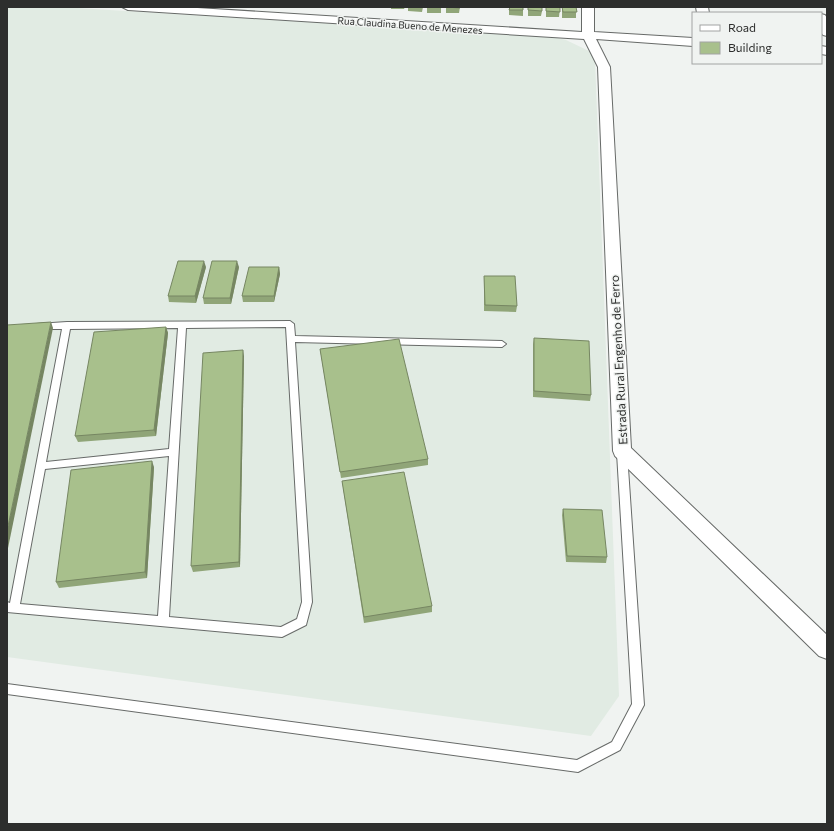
<svg xmlns="http://www.w3.org/2000/svg" width="834" height="831" font-family="Commissioner,sans-serif">
<rect width="100%" height="100%" fill="#f0f3f1"/>
<polygon fill="#e1ebe3" points="7,7 61,7 553,37 566,40 589,51 595,59 619,696 591,736 7,657"/>
<g fill="none" stroke-linecap="round" stroke-linejoin="round">
<defs>
<g id="service">
<path d="M290,321L294,324L295,336L502,341L506,344L502,347L295,342L312,602L306,625L282,637L7,612V602L10,603L62,329H40L37,328L36,326L37,324L67,322ZM286,327L302,602L297,619L281,627L169,617L186,328ZM178,328L169,449L46,462L70,329ZM169,456L158,616L20,604L45,469Z"/>
<polygon points="622,449 625,450 627,453 644,705 620,750 578,772 7,694 7,684 577,760 612,742 632,704 617,453 619,450"/>
</g>
<g id="minor">
<polygon points="122,7 182,7 582,32 582,7 594,7 594,32 693,38 693,46 596,39 610,67 631,448 827,635 827,659 819,656 615,456 613,451 598,67 584,39 128,10"/>
<polygon points="696,7 708,7 709,13 697,13"/>
<polygon points="821,14 825,15 827,18 827,36 823,35 821,32"/>
<polygon points="821,46 827,47 827,55 821,54"/>
</g>
</defs>
<use href="#service" stroke="#676a68" stroke-width="2"/>
<use href="#minor" stroke="#676a68" stroke-width="2"/>
<use href="#service" fill="#fff" fill-rule="evenodd"/>
<use href="#minor" fill="#fff" fill-rule="evenodd"/>
</g>
<g fill="#90a578">
<polygon points="315,7 335,7 335,8"/>
<polygon points="391,7 405,7 404,9 391,9"/>
<polygon points="408,7 423,7 422,12 408,11"/>
<rect x="427" y="7" width="14" height="6"/>
<polygon points="446,7 460,7 459,13 446,13"/>
<polygon points="509,7 523,7 523,16 509,15"/>
<polygon points="528,7 542,11 541,16 528,16"/>
<polygon points="546,7 560,7 559,17 546,17"/>
<rect x="562" y="7" width="14" height="11"/>
<polygon points="206,267 196,303 169,302 168,296"/>
<polygon points="239,267 231,304 204,304 203,298"/>
<polygon points="279,267 280,274 274,302 243,302 242,296"/>
<polygon points="484,276 517,306 516,312 484,311"/>
<polygon points="166,327 168,333 156,436 78,442 75,436"/>
<polygon points="534,338 591,395 590,401 533,397 533,344"/>
<polygon points="320,349 428,459 428,465 341,478"/>
<polygon points="244,356 240,567 193,572 191,566"/>
<polygon points="154,467 147,578 59,588 56,582"/>
<polygon points="342,481 432,606 432,612 364,623"/>
<polygon points="563,509 607,557 606,563 566,562 562,515"/>
</g>
<g fill="#768662">
<polygon points="204,261 206,267 196,303 195,296"/>
<polygon points="237,261 239,267 231,304 230,298"/>
<polygon points="279,267 280,274 274,302 274,296"/>
<polygon points="51,322 53,328 7,553 7,531"/>
<polygon points="166,327 168,333 156,436 154,430"/>
<polygon points="243,350 244,356 240,567 239,562"/>
<polygon points="152,461 154,467 147,578 145,572"/>
</g>
<g fill="#a8c08c" stroke="#768662">
<polygon points="446,7 460,7 460,8"/>
<polygon points="510,7 523,7 523,10 509,10"/>
<polygon points="528,7 542,7 542,11 528,10"/>
<polygon points="546,7 560,7 560,12 546,11"/>
<polygon points="562,7 576,7 577,12 563,12"/>
<polygon points="178,261 204,261 195,296 168,296"/>
<polygon points="212,261 237,261 230,298 203,298"/>
<polygon points="249,267 279,267 274,296 242,296"/>
<polygon points="484,276 515,276 517,306 485,305"/>
<polygon points="51,322 7,531 7,325"/>
<polygon points="166,327 154,430 75,436 94,332"/>
<polygon points="534,338 589,341 591,395 534,391"/>
<polygon points="399,339 428,459 340,472 320,349"/>
<polygon points="243,350 239,562 191,566 203,353"/>
<polygon points="152,461 145,572 56,582 71,470"/>
<polygon points="404,472 432,606 364,617 342,481"/>
<polygon points="563,509 602,510 607,557 567,556"/>
</g>
<g text-anchor="middle" dominant-baseline="central" stroke-width="3" stroke-linejoin="round" paint-order="stroke">
<g font-size="10" fill="#2d2e2d" stroke="#f0f3f1">
<text transform="translate(410 25) rotate(4)">Rua Claudina Bueno de Menezes</text>
</g>
<g font-size="12" fill="#2d2e2d" stroke="#f0f3f1">
<text transform="translate(618 360) rotate(-93)">Estrada Rural Engenho de Ferro</text>
</g>
</g>
<rect width="834" height="831" fill="none" stroke="#2d2e2d" stroke-width="16"/>
<rect x="692" y="12" width="130" height="52" fill="#f0f3f1" stroke="#a2a4a3"/>
<rect x="700" y="25" width="20" height="6" fill="#ffffff" stroke="#a2a4a3"/>
<text x="728" y="32" font-size="12" fill="#2d2e2d">Road</text>
<rect x="700" y="42" width="20" height="12" fill="#a8c08c" stroke="#a2a4a3"/>
<text x="728" y="52" font-size="12" fill="#2d2e2d">Building</text>
</svg>
